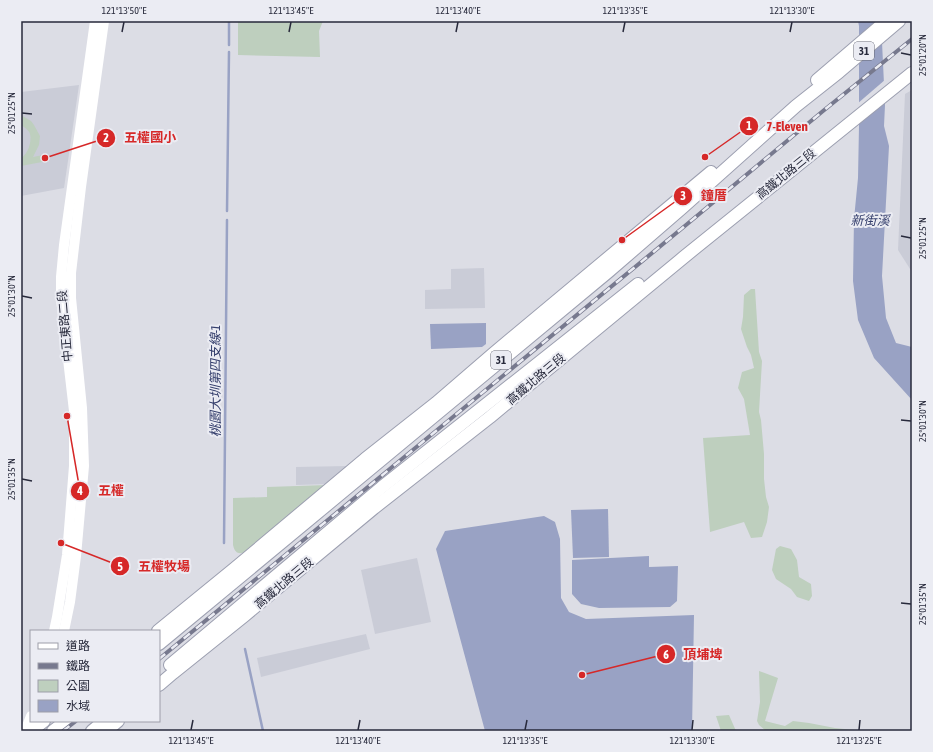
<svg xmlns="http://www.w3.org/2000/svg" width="933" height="752" font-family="'Asap Condensed','Noto Sans TC',sans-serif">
<rect width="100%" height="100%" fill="#dcdde5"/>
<g fill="#caccd7">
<polygon points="79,85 64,188 21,196 21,92"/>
<polygon points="912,90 912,272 898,250 905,94"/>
<polygon points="484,268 485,308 425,309 425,290 451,289 451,269"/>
<polygon points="348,466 328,484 296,485 296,467"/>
<polygon points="417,558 431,622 375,634 361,570"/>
<polygon points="366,634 370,649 261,677 257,658"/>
</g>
<g fill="#becfbe">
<polygon points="238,21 323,21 319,31 320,57 238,55"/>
<path d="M21,115L31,121L34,125L40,136L39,145L33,157L43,155L42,162L21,166V158C28,154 32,142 30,134C29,130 24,127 21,125Z"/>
<polygon points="751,289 755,289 759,352 762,361 759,412 761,420 764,454 764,479 766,497 769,507 767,522 762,537 751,538 744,522 710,532 703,438 750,435 744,399 738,388 742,372 754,368 751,355 747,347 741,329 743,317 744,295"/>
<path d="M327,485L247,551C240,555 235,554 233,545V498L267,497V487Z"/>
<polygon points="780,546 791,549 797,560 799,577 811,584 812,596 809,601 797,597 791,589 776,579 772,570 776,549"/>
<polygon points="759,671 778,678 765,721 785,726 793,721 809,723 835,728 854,730 858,731 766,731 759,725 757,721 760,702"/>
<polygon points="729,715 736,731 721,731 716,716"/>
</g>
<g fill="#99a2c4">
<polygon points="858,21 881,21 885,105 884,126 889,146 882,276 886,318 896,343 912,347 912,400 874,358 858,320 853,281 854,219 858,178 859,126 859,26"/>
<polygon points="486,323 486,344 482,347 431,349 430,324"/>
<polygon points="608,509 609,557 573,558 571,510"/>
<polygon points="544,516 555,522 560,539 561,598 569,612 586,619 694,615 692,731 485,731 436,549 445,531"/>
<polygon points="649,556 649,567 678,566 677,601 670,607 599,608 581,604 572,594 572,560"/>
</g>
<polygon fill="#dcdde5" points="886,79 886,99 857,124 857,104"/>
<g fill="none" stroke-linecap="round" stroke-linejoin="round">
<g stroke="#99a2c4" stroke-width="2.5">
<polyline points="229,45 229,21"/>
<polyline points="227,211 229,52"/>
<polyline points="224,543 227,220"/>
<polyline points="245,649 263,731"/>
</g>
<defs>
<g id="primary">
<polyline points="817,80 886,21"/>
<polyline points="158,631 234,569 365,459 436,403 494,353 711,172"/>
<polyline points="159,644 608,272 682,208 796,106 839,72 899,21"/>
<polyline points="170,665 382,487 638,284"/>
<polyline points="159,685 173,673 244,616 374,508 490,417 684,257 912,73"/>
<polyline points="31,731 44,721"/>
<polyline points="53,731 66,721"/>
<polyline points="92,731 104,721"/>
<polyline points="106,731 118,721"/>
</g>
</defs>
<use href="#primary" stroke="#9c9fb0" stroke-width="14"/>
<g stroke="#fff" stroke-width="10">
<polyline points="54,631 57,617 67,555 74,466 74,411 61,299 61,277 64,245 95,21"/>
<polyline points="64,631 70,602 76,556 84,466 82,408 71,298 71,273 81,187 104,21"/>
<polyline points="25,731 31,716"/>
</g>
<use href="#primary" stroke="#fff" stroke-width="12"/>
<defs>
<g id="rail">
<polyline points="159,659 680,230 823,111 912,39"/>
<polyline points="63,731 76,721"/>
</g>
</defs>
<use href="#rail" stroke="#77798e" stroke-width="4"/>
<use href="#rail" stroke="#ebecf3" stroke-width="2.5" stroke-dasharray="8" stroke-linecap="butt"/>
</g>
<path fill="none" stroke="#27293b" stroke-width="1.5" d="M122,32L124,22M289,32L291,22M456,32L458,22M623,32L625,22M790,32L792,22M901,53L911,55M22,113L32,114M901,236L911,238M22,296L32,298M901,420L911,421M22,479L32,481M901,603L911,604M191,730L193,720M358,730L360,720M525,730L527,720M692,730L693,720M859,730L860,720"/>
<g text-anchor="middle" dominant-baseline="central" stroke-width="4" stroke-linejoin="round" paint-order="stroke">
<g fill="#ebecf3" stroke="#626472" stroke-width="1">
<rect x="854" y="42" width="20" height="18" rx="3"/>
<rect x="491" y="351" width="20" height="18" rx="3"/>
</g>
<g font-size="11" font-weight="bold" fill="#27293b">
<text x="864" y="51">31</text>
<text x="501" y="360">31</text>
</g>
<g font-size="12" fill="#27293b" stroke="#ebecf3">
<text transform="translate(786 174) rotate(-39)">高鐵北路三段</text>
<text transform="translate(65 326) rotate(-95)">中正東路二段</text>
<text transform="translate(536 379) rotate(-40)">高鐵北路三段</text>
<text transform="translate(284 583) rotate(-40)">高鐵北路三段</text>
</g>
<g font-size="13" font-style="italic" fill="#343e6c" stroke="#ebecf3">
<text x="870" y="220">新街溪</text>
<text transform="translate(215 381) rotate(-90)">桃園大圳第四支線-1</text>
</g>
</g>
<path fill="none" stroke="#d62828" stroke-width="1.5" d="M705 157L749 126M45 158L106 138M622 240L683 196M67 416L80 491M61 543L120 566M582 675L666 654"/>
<g fill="#d62828" stroke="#ebecf3" stroke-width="1.5">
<circle cx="705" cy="157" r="4"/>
<circle cx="45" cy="158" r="4"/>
<circle cx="622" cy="240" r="4"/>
<circle cx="67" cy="416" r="4"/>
<circle cx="61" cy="543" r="4"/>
<circle cx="582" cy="675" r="4"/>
<circle cx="749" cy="126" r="10"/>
<circle cx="106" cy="138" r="10"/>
<circle cx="683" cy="196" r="10"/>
<circle cx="80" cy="491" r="10"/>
<circle cx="120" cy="566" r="10"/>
<circle cx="666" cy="654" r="10"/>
</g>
<g font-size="12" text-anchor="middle" font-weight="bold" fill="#fff">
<text x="749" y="130">1</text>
<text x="106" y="142">2</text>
<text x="683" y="200">3</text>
<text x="80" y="495">4</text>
<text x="120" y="571">5</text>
<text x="666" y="659">6</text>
</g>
<g font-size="13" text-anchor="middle" font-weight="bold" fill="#d62828" stroke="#ebecf3" stroke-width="4" stroke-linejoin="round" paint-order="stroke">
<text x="787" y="131">7-Eleven</text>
<text x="150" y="142">五權國小</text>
<text x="714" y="200">鐘厝</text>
<text x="111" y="495">五權</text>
<text x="164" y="571">五權牧場</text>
<text x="703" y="659">頂埔埤</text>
</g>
<rect width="933" height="752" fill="none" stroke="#ebecf3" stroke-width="44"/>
<rect x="30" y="630" width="130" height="92" fill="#ebecf3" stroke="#9d9ea9"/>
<rect x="38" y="643" width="20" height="6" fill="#ffffff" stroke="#9d9ea9"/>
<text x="66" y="650" font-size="12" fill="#27293b">道路</text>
<rect x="38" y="663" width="20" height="6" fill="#77798e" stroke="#9d9ea9"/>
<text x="66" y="670" font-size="12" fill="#27293b">鐵路</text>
<rect x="38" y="680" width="20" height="12" fill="#becfbe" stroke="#9d9ea9"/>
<text x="66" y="690" font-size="12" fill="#27293b">公園</text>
<rect x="38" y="700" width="20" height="12" fill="#99a2c4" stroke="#9d9ea9"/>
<text x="66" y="710" font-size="12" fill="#27293b">水域</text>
<rect x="22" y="22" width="889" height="708" fill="none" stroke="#27293b" stroke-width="1.5"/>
<g font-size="10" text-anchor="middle" fill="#27293b">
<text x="124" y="14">121°13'50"E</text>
<text x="291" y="14">121°13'45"E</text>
<text x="458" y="14">121°13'40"E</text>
<text x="625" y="14">121°13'35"E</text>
<text x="792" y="14">121°13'30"E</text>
<text transform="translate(922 55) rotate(-90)" y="4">25°01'20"N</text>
<text transform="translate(11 113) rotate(-90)" y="4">25°01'25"N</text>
<text transform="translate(922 238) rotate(-90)" y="4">25°01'25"N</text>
<text transform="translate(11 296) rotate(-90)" y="4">25°01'30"N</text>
<text transform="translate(922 421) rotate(-90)" y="4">25°01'30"N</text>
<text transform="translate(11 479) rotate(-90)" y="4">25°01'35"N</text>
<text transform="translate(922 604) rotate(-90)" y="4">25°01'35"N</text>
<text x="191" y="744">121°13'45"E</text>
<text x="358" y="744">121°13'40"E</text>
<text x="525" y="744">121°13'35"E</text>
<text x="692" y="744">121°13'30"E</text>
<text x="859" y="744">121°13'25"E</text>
</g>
</svg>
